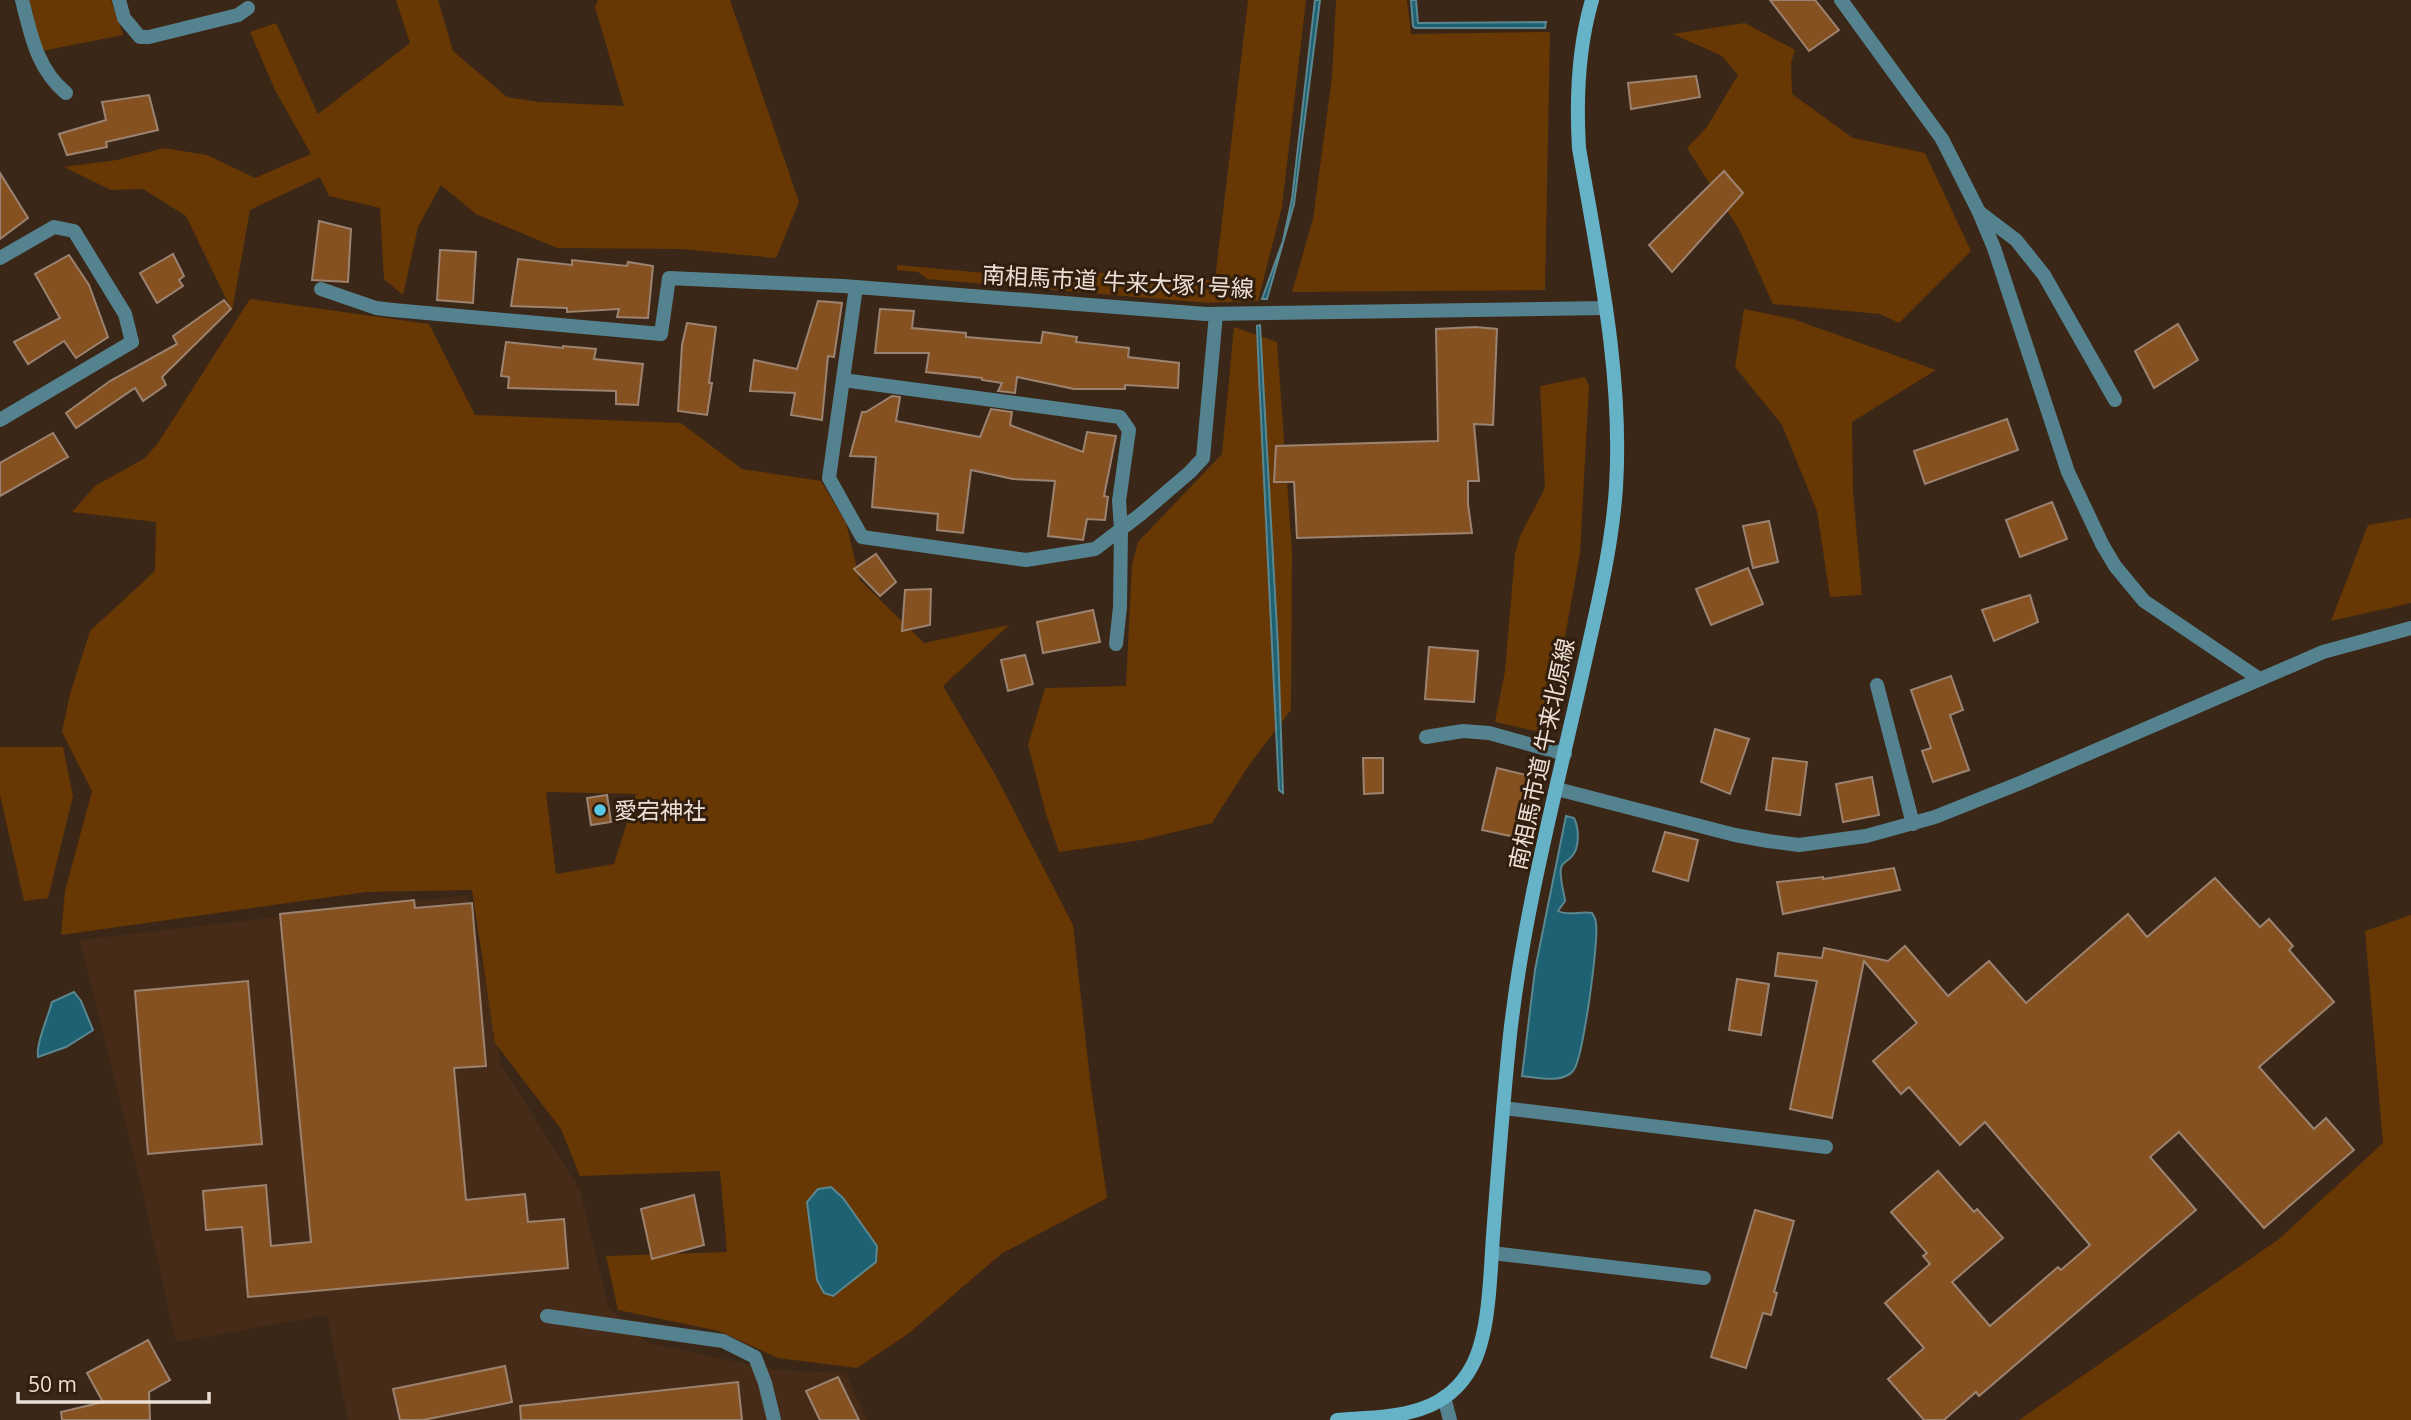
<svg xmlns="http://www.w3.org/2000/svg" width="2411" height="1420" font-family="'Open Sans','Noto Sans JP',sans-serif">
<rect width="100%" height="100%" fill="#3b2718"/>
<polygon fill="#462c18" points="468,895 501,1064 580,1190 609,1308 648,1343 776,1370 846,1373 867,1420 348,1420 327,1315 176,1342 142,1189 80,940"/>
<g fill="#673704" fill-rule="evenodd">
<polygon points="29,0 111,0 123,35 42,51"/>
<polygon points="396,0 438,0 453,51 507,97 540,102 624,106 595,7 598,0 730,0 799,202 776,258 681,249 557,248 476,214 441,185 418,227 403,295 384,279 380,208 329,196 320,177 250,210 232,311 186,216 143,189 111,190 64,167 117,160 164,148 207,155 255,178 311,154 275,90 250,32 276,23 318,114 410,43"/>
<polygon points="1248,0 1306,0 1282,207 1258,301 1207,303 927,279 918,272 897,270 897,265 1050,279 1071,271 1215,280"/>
<polygon points="1336,0 1407,0 1411,34 1550,32 1545,290 1292,292 1313,219 1332,77"/>
<polygon points="1745,23 1795,50 1791,63 1792,94 1853,138 1925,153 1971,251 1899,323 1880,314 1773,304 1740,231 1687,148 1707,127 1738,75 1722,56 1673,34"/>
<path d="M250,299L429,324L475,415L681,423L742,469L821,481L846,523L860,580L924,643L1009,625L943,686L996,776L1073,925L1090,1080L1107,1198L1001,1254L908,1334L857,1368L778,1358L719,1331L618,1310L606,1256L727,1252L720,1171L580,1176L561,1129L495,1043L472,890L366,892L61,935L65,891L92,791L62,732L70,694L90,631L155,571L156,522L72,512L95,486L145,458L158,443ZM546,792L636,794L614,864L556,874Z"/>
<polygon points="1744,309 1793,319 1936,370 1852,422 1853,492 1862,595 1830,597 1817,511 1782,425 1735,367"/>
<polygon points="1234,327 1277,342 1292,551 1291,710 1249,765 1212,823 1141,840 1059,852 1046,814 1028,745 1045,688 1126,686 1132,565 1138,542 1222,454"/>
<polygon points="1585,377 1589,386 1580,553 1565,637 1545,733 1495,722 1505,671 1515,554 1520,536 1545,488 1540,386"/>
<polygon points="2411,518 2411,603 2331,621 2368,525"/>
<polygon points="0,747 63,747 73,796 48,898 24,901 0,795"/>
<polygon points="2411,915 2411,1420 2019,1420 2279,1239 2383,1143 2365,931"/>
</g>
<g fill="#1d6172" stroke="#5b8790" stroke-width="2">
<polygon points="1315,0 1320,0 1294,204 1267,299 1262,299 1283,241 1292,199"/>
<polygon points="1411,0 1416,0 1418,23 1546,22 1545,28 1415,28 1413,26"/>
<polygon points="1260,325 1278,648 1283,793 1279,790 1259,376 1257,326"/>
<path d="M1566,816L1574,818C1579,828 1580,847 1572,856C1569,861 1563,861 1561,868C1559,877 1564,892 1565,901L1558,911C1567,916 1581,911 1592,913C1594,917 1596,919 1596,923C1599,940 1583,1060 1573,1071C1562,1084 1537,1077 1522,1076L1535,970Z"/>
<path d="M74,992L81,1001L93,1030L66,1047L38,1057C36,1043 48,1017 52,1002Z"/>
<polygon points="831,1187 843,1198 877,1246 876,1262 833,1296 824,1293 817,1280 807,1202 818,1189"/>
</g>
<g fill="#865121" stroke="#9c8371" stroke-width="2">
<polygon points="1770,0 1815,0 1839,30 1809,51"/>
<polygon points="1696,76 1700,97 1631,109 1628,83"/>
<polygon points="149,95 158,130 106,142 107,147 67,155 59,134 106,120 102,102"/>
<polygon points="1724,171 1743,193 1672,272 1649,245"/>
<polygon points="0,173 28,218 0,239"/>
<polygon points="319,221 351,229 348,282 312,280"/>
<polygon points="440,250 476,252 473,303 437,300"/>
<polygon points="173,254 184,276 179,280 183,286 157,303 140,273"/>
<polygon points="69,255 89,285 108,337 76,358 64,341 28,364 14,342 60,318 35,274"/>
<polygon points="518,259 572,265 572,260 627,266 628,262 653,266 648,318 617,317 619,309 567,312 567,308 511,306"/>
<polygon points="224,300 231,309 162,377 166,385 143,401 135,388 76,428 66,413 110,381 177,344 173,336"/>
<polygon points="818,301 842,303 834,357 828,356 822,420 791,415 795,393 750,391 754,360 797,369"/>
<polygon points="880,309 914,311 912,328 966,333 966,337 1041,343 1043,332 1077,337 1076,342 1129,348 1128,357 1179,363 1178,388 1125,385 1125,389 1074,389 1017,377 1015,393 998,391 1002,383 982,380 982,378 926,372 929,353 875,353"/>
<polygon points="687,323 716,327 709,383 712,383 707,415 678,411 682,345"/>
<polygon points="2178,324 2198,360 2154,388 2135,351"/>
<polygon points="1475,327 1497,329 1493,425 1474,424 1479,481 1468,481 1468,504 1472,533 1297,538 1294,482 1274,482 1276,446 1438,441 1436,329"/>
<polygon points="506,342 563,348 563,346 596,349 594,359 643,364 638,405 616,404 616,391 508,388 509,377 501,376"/>
<polygon points="892,396 900,397 896,421 980,437 991,409 1012,412 1010,425 1083,452 1087,432 1116,436 1104,496 1108,497 1105,520 1087,519 1083,540 1048,536 1055,481 1013,479 971,470 963,533 937,530 938,514 872,507 876,457 850,456 862,412 866,412"/>
<polygon points="2007,419 2018,450 1925,484 1914,451"/>
<polygon points="53,433 68,457 0,496 0,463"/>
<polygon points="2052,502 2067,539 2020,557 2006,520"/>
<polygon points="1769,521 1778,562 1753,568 1743,526"/>
<polygon points="876,554 896,582 880,596 854,569"/>
<polygon points="1748,568 1763,604 1711,625 1696,589"/>
<polygon points="931,589 930,625 902,631 905,590"/>
<polygon points="2030,595 2038,622 1994,641 1982,610"/>
<polygon points="1093,610 1100,642 1043,653 1037,622"/>
<polygon points="1429,647 1478,651 1474,702 1425,699"/>
<polygon points="1025,655 1033,684 1008,691 1001,660"/>
<polygon points="1951,676 1963,710 1950,715 1969,770 1933,782 1922,751 1931,748 1911,690"/>
<polygon points="1715,729 1749,739 1730,794 1701,782"/>
<polygon points="1363,758 1383,758 1383,793 1364,794"/>
<polygon points="1773,758 1807,762 1800,815 1766,810"/>
<polygon points="1497,768 1539,778 1524,839 1482,830"/>
<polygon points="1872,777 1879,815 1843,822 1836,784"/>
<polygon points="607,795 611,822 591,825 587,798"/>
<polygon points="1665,832 1698,840 1688,881 1653,871"/>
<polygon points="1894,868 1900,890 1783,914 1777,882 1823,877 1823,879"/>
<polygon points="2215,878 2260,927 2269,919 2293,946 2289,950 2334,1002 2259,1067 2314,1129 2326,1118 2354,1150 2264,1228 2179,1132 2150,1157 2196,1210 1979,1396 1976,1392 1944,1420 1924,1420 1888,1379 1924,1348 1885,1303 1930,1264 1923,1256 1927,1253 1891,1212 1938,1171 1974,1212 1977,1209 2003,1238 1952,1282 1990,1326 2058,1267 2061,1270 2090,1245 1985,1122 1960,1145 1909,1087 1901,1094 1873,1061 1917,1023 1864,961 1832,1118 1790,1109 1817,981 1775,976 1778,953 1822,958 1824,948 1888,961 1905,946 1948,996 1989,961 2026,1003 2128,914 2147,937"/>
<polygon points="414,900 415,908 472,903 486,1066 454,1068 466,1200 525,1194 528,1222 564,1219 568,1268 248,1297 242,1227 206,1230 203,1191 266,1185 271,1246 311,1242 280,914"/>
<polygon points="1737,979 1769,984 1761,1035 1729,1030"/>
<polygon points="248,981 262,1144 148,1154 135,991"/>
<polygon points="694,1195 704,1245 652,1259 641,1209"/>
<polygon points="1755,1210 1794,1221 1774,1292 1777,1293 1771,1315 1763,1313 1746,1368 1711,1357"/>
<polygon points="148,1340 170,1380 149,1392 150,1420 62,1420 61,1412 103,1402 87,1373"/>
<polygon points="505,1366 512,1402 423,1420 400,1420 393,1389"/>
<polygon points="838,1377 859,1420 820,1420 806,1391"/>
<polygon points="738,1382 742,1420 521,1420 520,1406"/>
</g>
<g fill="none" stroke-linecap="round" stroke-linejoin="round">
<g stroke="#54828e" stroke-width="14">
<path d="M22,0C31,35 37,69 66,93"/>
<polyline points="119,0 124,18 140,37 149,37 238,15 248,8"/>
<polyline points="1979,212 2016,240 2044,275 2115,400"/>
<polyline points="321,289 376,308 393,310"/>
<polyline points="1116,644 1120,607 1121,529"/>
<polyline points="1426,737 1463,731 1489,733 1565,754"/>
<polyline points="1492,1253 1704,1278"/>
<polyline points="547,1316 723,1341 755,1357 765,1383 774,1420"/>
</g>
<g stroke="#54828e" stroke-width="14">
<polyline points="1841,0 1942,139 1979,212 1994,248 2068,472 2102,544 2115,566 2144,601 2258,678"/>
<polyline points="0,258 54,227 74,231 125,314 132,342 0,420"/>
<polyline points="856,287 829,478 862,537 1026,560 1095,549 1141,514 1190,472 1203,458 1216,314"/>
<polyline points="393,310 661,334 669,278 843,286 1206,314 1606,308"/>
<polyline points="843,380 1120,417 1129,430 1119,501 1121,529"/>
<polyline points="1877,685 1913,824"/>
<polyline points="1557,789 1735,835 1768,841 1799,845 1866,836 1935,817 2025,781 2323,652 2411,628"/>
<polyline points="1503,1108 1826,1147"/>
<polyline points="1444,1397 1450,1420"/>
</g>
<path stroke="#66b2c6" stroke-width="14" d="M1337,1420C1388,1416 1444,1419 1472,1366C1490,1332 1490,1275 1493,1236C1498,1169 1503,1102 1510,1035C1524,910 1557,788 1584,666C1597,607 1612,548 1616,487C1623,373 1598,260 1579,148C1576,98 1578,48 1592,0"/>
</g>
<circle fill="#59c8e5" stroke="#311e0e" stroke-width="2.5" cx="600" cy="810" r="7"/>
<g text-anchor="middle" dominant-baseline="central" stroke-width="6" stroke-linejoin="round" paint-order="stroke">
<g font-size="23" fill="#ecdfd5" stroke="#311e0e">
<text transform="translate(1118 281) rotate(3)">南相馬市道 牛来大塚1号線</text>
<text transform="translate(1541 754) rotate(-78)">南相馬市道 牛来北原線</text>
</g>
<g font-size="23" fill="#ecdfd5" stroke="#311e0e" text-anchor="start">
<text x="614" y="810">愛宕神社</text>
</g>
</g>
<path d="M18 1392v10h191v-10" fill="none" stroke="#ecdfd5" stroke-width="3.5"/>
<text x="28" y="1392" font-size="21" fill="#ecdfd5" stroke="#311e0e" stroke-width="5" paint-order="stroke">50 m</text>
</svg>
